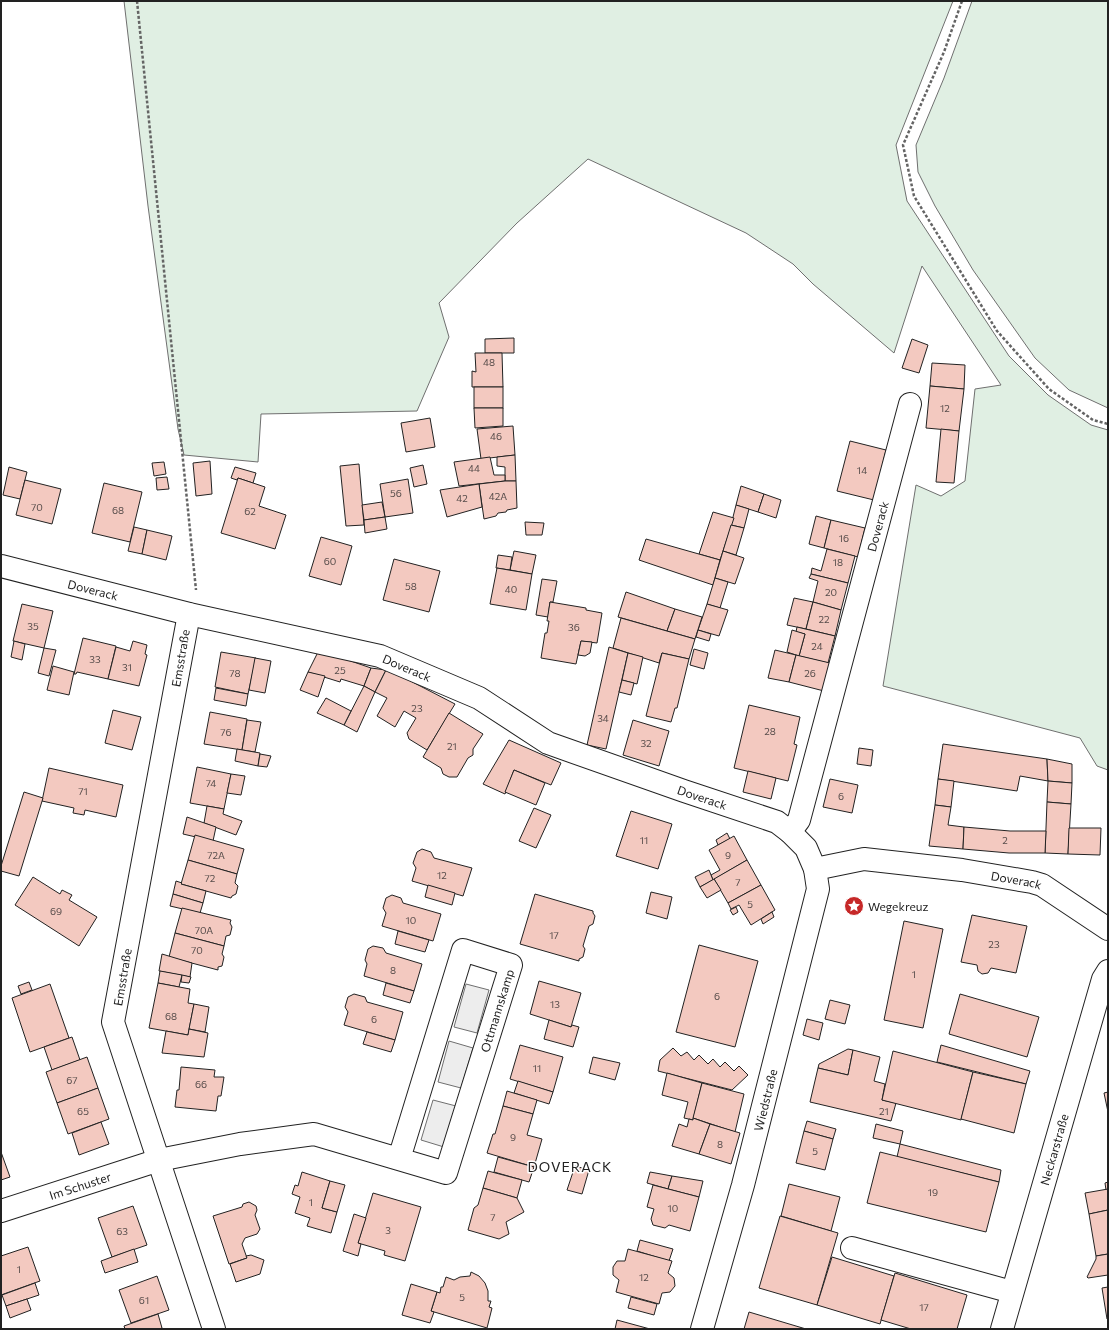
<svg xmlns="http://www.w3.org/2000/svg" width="1109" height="1330" font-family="Commissioner,sans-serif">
<rect width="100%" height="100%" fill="#fff"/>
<g fill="#e0efe3" stroke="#6f6f6f">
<polygon points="124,1 953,1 896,145 907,201 1009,356 1048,395 1091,425 1108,430 1108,770 1097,766 1080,738 883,686 916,485 941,496 965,481 975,389 1001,385 922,266 894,353 813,284 793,264 746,233 588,159 517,223 439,303 449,337 417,411 261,414 258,462 184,455 178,429 148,206"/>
<polygon points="972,1 1108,1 1108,408 1069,390 1035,358 973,270 935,206 918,172 916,145 944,78"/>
</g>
<g fill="#ededed" stroke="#6f6f6f">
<polygon points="466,984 489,990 477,1033 454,1027"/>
<polygon points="449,1041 473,1048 461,1088 438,1082"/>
<polygon points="433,1100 456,1106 444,1147 421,1140"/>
</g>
<g fill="#f3c9c0" stroke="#222">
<polygon points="514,338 514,353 485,353 485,339"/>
<polygon points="912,339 928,345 919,373 902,368"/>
<polygon points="475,353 502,353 503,387 472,387 472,371 476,372"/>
<polygon points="932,363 965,365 964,389 930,386"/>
<polygon points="930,386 964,389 959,431 926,428"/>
<rect x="474" y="387" width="29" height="21"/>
<polygon points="474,408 503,408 503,426 475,428"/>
<polygon points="430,418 435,447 406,452 401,423"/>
<polygon points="513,426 515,455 481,459 477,429"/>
<polygon points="941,429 959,431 954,483 936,482"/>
<polygon points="850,441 886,450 874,500 837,491"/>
<polygon points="515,455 516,481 505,481 505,467 497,466 497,457"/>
<polygon points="490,457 494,475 505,475 505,481 459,486 454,462"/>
<polygon points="210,461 212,494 196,496 193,463"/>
<polygon points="164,462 166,474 154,476 152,463"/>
<polygon points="359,464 364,525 346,526 340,466"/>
<polygon points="423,465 427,484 414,487 410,468"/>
<polygon points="9,467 27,472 20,499 3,495"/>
<polygon points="235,467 256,473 253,483 238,478 237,480 231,478"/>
<polygon points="167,477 169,489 157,490 156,478"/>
<polygon points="238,478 265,487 259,506 286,515 275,549 221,533"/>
<polygon points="408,479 413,513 385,517 380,484"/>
<polygon points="25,480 61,489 52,524 16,515"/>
<polygon points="505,481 516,481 517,508 507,510 506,512 498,513 496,516 484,519 479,484"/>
<polygon points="104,483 142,492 130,542 92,533"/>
<polygon points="479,484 482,507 447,517 440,490"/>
<polygon points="741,486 764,494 758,512 736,505"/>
<polygon points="764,494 781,500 776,518 758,512"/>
<polygon points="382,502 385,517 364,520 362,505"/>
<polygon points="736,505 749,509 744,528 731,525"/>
<polygon points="713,512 734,518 720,560 699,554"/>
<polygon points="816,516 831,520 824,548 809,544"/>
<polygon points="385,517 387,529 365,533 364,520"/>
<polygon points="831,520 865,528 858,557 824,548"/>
<polygon points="525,522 544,523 542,535 526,535"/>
<polygon points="731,525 744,528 736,555 723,551"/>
<polygon points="134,527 147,530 142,554 128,551"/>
<polygon points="147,530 172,536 166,560 142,554"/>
<polygon points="321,537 352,546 341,585 309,576"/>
<polygon points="646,539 720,560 713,585 639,560"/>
<polygon points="827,549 855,556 848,583 811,574 812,568 821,571"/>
<polygon points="514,551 536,555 532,574 510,570"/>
<polygon points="723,551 744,558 735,584 715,578"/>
<polygon points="498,555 512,557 510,570 496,568"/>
<polygon points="394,559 440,571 429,612 383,600"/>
<polygon points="497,568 532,574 526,610 490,604"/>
<polygon points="811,574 848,583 841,610 813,602 818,581 809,578"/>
<polygon points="715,578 728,582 720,608 707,604"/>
<polygon points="542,579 557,581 553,602 550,602 548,617 536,615"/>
<polygon points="626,592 675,609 667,631 618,617"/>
<polygon points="794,598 813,602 806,629 787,625"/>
<polygon points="550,602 586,608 586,610 602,613 597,643 581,641 576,664 541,658 545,633 547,633 549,621 547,621"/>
<polygon points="813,602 841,610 835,636 806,629"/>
<polygon points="22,604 53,611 44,648 13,641"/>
<polygon points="707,604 728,610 719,636 698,630"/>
<polygon points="675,609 702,617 695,639 667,631"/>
<polygon points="621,618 695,639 689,659 662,653 659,663 613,648"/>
<polygon points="797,627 835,636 828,663 799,656 805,634 796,632"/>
<polygon points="698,630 711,634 709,641 696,637"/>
<polygon points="792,630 805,634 799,656 787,652"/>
<polygon points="83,638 116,646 108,679 77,672 76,674 74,674"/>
<polygon points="14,641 25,644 22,660 11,657"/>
<polygon points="133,641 147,645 145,654 147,655 139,686 108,679 116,647 130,651"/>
<polygon points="581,641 592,642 590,653 585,656 578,655"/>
<polygon points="609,647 628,653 606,749 587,745"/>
<polygon points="44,648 56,650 49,676 38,673"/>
<polygon points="694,649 708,653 704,669 690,665"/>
<polygon points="319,650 371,668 364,686 341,679 340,682 308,672"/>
<polygon points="775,650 796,655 789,682 768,678"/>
<polygon points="221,652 256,658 248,694 215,687"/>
<polygon points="628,653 643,657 637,684 622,680"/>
<polygon points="662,653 689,659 677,708 675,708 671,722 646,716"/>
<polygon points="796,655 830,663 824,691 789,682"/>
<polygon points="255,658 271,661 265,693 249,690"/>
<polygon points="53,666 74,672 69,695 47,690"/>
<polygon points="371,668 386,670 375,692 364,686"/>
<polygon points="386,670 395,673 455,704 427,750 409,739 407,733 416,718 404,711 395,727 377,716 387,698 375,692"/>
<polygon points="308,672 325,676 318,697 300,690"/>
<polygon points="622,680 634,683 631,695 619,692"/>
<polygon points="364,686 375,692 357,732 344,725"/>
<polygon points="216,688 248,694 246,706 214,700"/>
<polygon points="326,698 351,711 344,725 317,713"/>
<polygon points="749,705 800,717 794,744 797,745 788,781 734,768"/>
<polygon points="113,710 141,717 132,750 105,743"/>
<polygon points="210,712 247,719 242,750 204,744"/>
<polygon points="449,713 483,734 473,749 473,755 468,758 457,777 449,777 443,774 441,768 423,757"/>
<polygon points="247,720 261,722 255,752 242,750"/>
<polygon points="633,720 669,731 659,766 623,755"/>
<polygon points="509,740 561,763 551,785 514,770 505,794 483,784"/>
<polygon points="943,744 1047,759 1048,781 1020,776 1017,791 938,779"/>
<polygon points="859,748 873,750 871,766 857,764"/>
<polygon points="237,749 260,753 258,766 235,761"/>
<polygon points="260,754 271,756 267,767 258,766"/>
<polygon points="1047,759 1072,764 1072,783 1048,781"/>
<polygon points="197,767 231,774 224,809 190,803"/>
<polygon points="49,768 123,785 116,817 85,810 84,815 73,813 74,808 42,801"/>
<polygon points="514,770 545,783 536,805 505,792"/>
<polygon points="748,771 776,778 771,799 743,792"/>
<polygon points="231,774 245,776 241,795 227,793"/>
<polygon points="830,779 858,785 852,813 823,807"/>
<polygon points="938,779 954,781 951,807 935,805"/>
<polygon points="1048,781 1072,783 1071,804 1047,802"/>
<polygon points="24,792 43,798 19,876 1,871 1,866"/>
<polygon points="1047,802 1071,804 1068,854 1045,853"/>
<polygon points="935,805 951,807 948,825 964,827 963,849 929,846"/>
<polygon points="207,806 224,809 223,814 242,821 236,835 204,823"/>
<polygon points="534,808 551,815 536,848 519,841"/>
<polygon points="631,811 672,824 658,869 616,856"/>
<polygon points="187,817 216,827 213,841 183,834"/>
<polygon points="964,827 1010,831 1046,831 1045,853 1009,853 963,849"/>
<polygon points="1069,828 1101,828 1100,855 1068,854"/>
<polygon points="727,833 730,839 718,845 716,840"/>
<polygon points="195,835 244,849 237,874 188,860"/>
<polygon points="734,836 747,860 713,880 711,875 720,870 709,850"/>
<polygon points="422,849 431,852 434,858 472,868 463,896 412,881 416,868 413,863 417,852"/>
<polygon points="188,860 237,874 235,883 238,886 236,894 232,896 231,898 181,884"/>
<polygon points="747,860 761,885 728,903 714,879"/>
<polygon points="709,870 713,880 700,887 695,877"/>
<polygon points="33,877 60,894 62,890 72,895 69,900 97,917 79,946 15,905"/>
<polygon points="714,879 721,890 707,898 700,887"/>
<polygon points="176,881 182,883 181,884 206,891 203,903 173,894"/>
<polygon points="428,885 455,893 452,905 425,897"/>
<polygon points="761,885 775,910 751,925 739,905 731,909 728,903"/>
<polygon points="651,892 672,897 667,919 646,913"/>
<polygon points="173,894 203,903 200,913 170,906"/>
<polygon points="535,894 593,911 593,913 595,916 593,924 589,926 583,946 585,949 583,957 579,959 579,961 520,944"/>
<polygon points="392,895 401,898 403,903 441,914 433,941 382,926 386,913 383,908 386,898"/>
<polygon points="736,907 738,912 733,915 730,910"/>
<polygon points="182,908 231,920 230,923 232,927 230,935 226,936 224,946 175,933"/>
<polygon points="772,912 774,917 763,924 761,919"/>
<polygon points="972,915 1027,926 1016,973 991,968 988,973 982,974 978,971 977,965 961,962"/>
<polygon points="904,921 943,929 923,1028 884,1020"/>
<polygon points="398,931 429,940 425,952 395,944"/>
<polygon points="175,933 224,946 222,954 224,957 222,966 218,967 218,970 169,957"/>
<polygon points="699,945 758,961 735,1047 676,1032"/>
<polygon points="373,946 383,948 386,953 422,964 414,991 364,976 367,964 365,960 368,949"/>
<polygon points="162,954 192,963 190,977 159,971"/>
<polygon points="160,971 182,975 179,987 158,983"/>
<polygon points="182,975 191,977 189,983 181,982"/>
<polygon points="539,981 581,993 571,1027 530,1014"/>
<polygon points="29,982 32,990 21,994 18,986"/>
<polygon points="158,983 190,989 188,1003 194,1004 188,1035 149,1028"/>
<polygon points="386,983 414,991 410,1003 383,995"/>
<polygon points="50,984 69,1038 30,1052 12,998"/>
<polygon points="354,994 365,997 367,1002 403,1012 395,1040 344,1025 348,1012 345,1007 348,997"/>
<polygon points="960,994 1039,1017 1027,1057 949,1034"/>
<polygon points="830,1000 850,1005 845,1024 825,1019"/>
<polygon points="194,1004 209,1007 205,1032 189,1029"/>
<polygon points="807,1019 823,1023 819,1040 803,1035"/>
<polygon points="549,1020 571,1027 572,1025 579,1027 573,1047 544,1039"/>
<polygon points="189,1029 208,1033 204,1057 162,1053 166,1031 188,1035"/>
<polygon points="367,1032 395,1040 391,1052 363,1044"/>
<polygon points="72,1037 80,1060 52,1070 44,1047"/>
<polygon points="520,1045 563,1057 553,1092 510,1079"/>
<polygon points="941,1045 1030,1071 1026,1084 937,1062"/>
<polygon points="673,1048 681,1056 687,1052 694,1060 699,1055 708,1064 713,1059 720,1067 725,1062 734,1071 739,1066 748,1075 732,1090 658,1071 660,1060"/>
<polygon points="848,1049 853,1050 848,1075 818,1068 819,1064"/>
<polygon points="853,1050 880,1057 874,1081 885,1084 882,1100 896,1103 891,1121 810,1102 818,1068 848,1075"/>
<polygon points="893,1051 973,1072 961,1120 882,1100"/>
<polygon points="87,1057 98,1088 57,1103 46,1072"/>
<polygon points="593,1057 620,1063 615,1080 589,1073"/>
<polygon points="181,1067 215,1070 214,1077 224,1077 221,1096 218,1096 216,1111 175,1107 177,1090 179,1090"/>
<polygon points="973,1072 1026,1084 1014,1133 961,1119"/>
<polygon points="667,1073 702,1083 693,1120 684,1118 688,1102 662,1095"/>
<polygon points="518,1081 553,1092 549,1104 514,1093"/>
<polygon points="702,1083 744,1094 735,1132 693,1118"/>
<polygon points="98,1088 109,1119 68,1134 57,1103"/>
<polygon points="507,1091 537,1100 533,1114 503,1106"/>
<polygon points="1108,1092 1108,1112 1104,1093"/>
<polygon points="503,1106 533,1114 527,1135 542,1139 534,1167 487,1153 493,1134 495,1134"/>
<polygon points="693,1118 710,1124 699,1154 672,1146 679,1124 687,1127 689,1119 693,1120"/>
<polygon points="807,1121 836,1129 833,1139 804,1131"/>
<polygon points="101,1122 109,1144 79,1155 72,1133"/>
<polygon points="710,1124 740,1133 731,1164 699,1154"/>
<polygon points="876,1124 903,1131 900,1144 873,1138"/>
<polygon points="804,1131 833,1139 825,1170 796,1163"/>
<polygon points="900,1144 1001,1170 999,1182 897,1157"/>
<polygon points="1,1152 10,1177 1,1180"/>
<polygon points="880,1152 999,1182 986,1232 867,1203"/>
<polygon points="498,1157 534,1167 529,1182 494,1172"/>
<polygon points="575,1166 589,1170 582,1194 567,1190"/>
<polygon points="488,1171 522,1180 517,1198 483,1188"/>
<polygon points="302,1172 330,1181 322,1208 337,1212 331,1233 307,1226 310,1218 295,1213 300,1197 292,1194 295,1185 298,1186"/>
<polygon points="650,1172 672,1176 668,1189 647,1183"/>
<polygon points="672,1176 703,1181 699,1197 668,1189"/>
<polygon points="330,1181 345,1185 337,1212 322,1208"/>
<polygon points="1108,1182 1108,1189 1106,1190 1105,1183"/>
<polygon points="789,1184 840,1197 831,1231 781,1216"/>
<polygon points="653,1185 699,1197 690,1231 669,1225 665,1228 653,1225 651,1219 654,1209 647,1207"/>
<polygon points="483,1188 517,1198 524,1212 506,1222 509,1234 499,1239 468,1230 474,1208 478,1205"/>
<polygon points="1108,1189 1108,1210 1089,1214 1085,1193"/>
<polygon points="373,1193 421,1207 405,1261 384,1255 385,1251 358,1243"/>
<polygon points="249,1202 256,1206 257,1210 255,1215 260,1229 257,1234 245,1238 242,1244 247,1258 229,1264 213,1216 242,1207 243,1204"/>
<polygon points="133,1206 147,1245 112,1257 98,1218"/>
<polygon points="1108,1210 1108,1254 1096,1256 1089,1214"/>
<polygon points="354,1214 366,1218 358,1243 361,1244 358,1256 343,1251"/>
<polygon points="780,1216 838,1233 817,1305 759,1288"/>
<polygon points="640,1240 673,1249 669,1261 637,1251"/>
<polygon points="28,1247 40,1281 1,1295 1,1256"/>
<polygon points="134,1249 138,1262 105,1273 101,1261"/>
<polygon points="628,1249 672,1261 668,1273 674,1278 675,1286 670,1292 662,1293 659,1304 616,1292 619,1280 613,1275 613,1267 617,1261 625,1261"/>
<polygon points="1108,1254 1108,1275 1088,1278 1087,1277 1096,1259 1096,1256"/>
<polygon points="251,1255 264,1260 260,1274 236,1282 230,1264 247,1258 246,1256"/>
<polygon points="832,1257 894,1276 880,1324 817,1305"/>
<polygon points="471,1272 479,1276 485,1283 488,1291 488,1301 491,1301 489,1307 492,1308 487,1328 431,1311 437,1292 440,1293 441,1287 443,1287 446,1277 454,1280 460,1277 470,1276"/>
<polygon points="895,1273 967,1295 957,1329 911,1329 881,1320"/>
<polygon points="157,1276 169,1310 131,1323 119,1290"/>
<polygon points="35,1283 39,1295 6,1306 2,1295"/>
<polygon points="411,1284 437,1292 431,1311 434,1312 430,1323 402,1315"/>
<polygon points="1108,1287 1108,1319 1107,1319 1102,1288"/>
<polygon points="631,1297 657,1304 654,1315 628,1308"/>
<polygon points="27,1299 31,1310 10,1318 6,1306"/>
<polygon points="749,1312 806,1329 744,1329"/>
<polygon points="158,1314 162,1328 159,1329 125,1329 124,1326"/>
<polygon points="617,1320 650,1329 615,1329"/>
</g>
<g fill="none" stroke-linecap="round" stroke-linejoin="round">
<defs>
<g id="minor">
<path id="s1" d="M1,566L189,614L380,656L479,698L548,743L684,791L777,822L790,832L806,848L815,869L818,889L743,1185L702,1329"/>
<polyline points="189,614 113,1022 214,1329"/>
<path id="s2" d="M790,832L799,820L910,404"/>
<path id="s3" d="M815,869L864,859L962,870L1032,882L1042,885L1108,929"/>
<path id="s4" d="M1,1211L159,1160L240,1144L314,1134L446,1173L511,965L463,950L399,1159"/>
<polyline points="852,1248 1012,1292"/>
<path id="s5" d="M1002,1329L1103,979L1108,971"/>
</g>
</defs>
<use href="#minor" stroke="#222" stroke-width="24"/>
<g stroke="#646464" stroke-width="2.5" stroke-dasharray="3 2" stroke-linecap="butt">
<polyline points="137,1 196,590"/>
<polyline points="962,1 944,52 903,145 914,196 997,331 1049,389 1093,420 1108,424"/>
</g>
<use href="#minor" stroke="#fff" stroke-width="22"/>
</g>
<defs>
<symbol id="sight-disc" viewBox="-11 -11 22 22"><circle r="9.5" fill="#c62828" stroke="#fff"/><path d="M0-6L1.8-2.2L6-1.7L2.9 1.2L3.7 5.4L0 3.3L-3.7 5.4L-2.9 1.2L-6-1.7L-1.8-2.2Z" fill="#fff"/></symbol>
</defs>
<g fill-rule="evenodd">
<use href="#sight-disc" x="843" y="895" width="22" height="22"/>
</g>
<g text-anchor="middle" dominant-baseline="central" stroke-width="3" stroke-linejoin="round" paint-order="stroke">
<g font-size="10" fill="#564c4a">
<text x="489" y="362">48</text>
<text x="945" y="408">12</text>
<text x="496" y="436">46</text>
<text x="474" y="468">44</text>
<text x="862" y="470">14</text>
<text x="396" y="493">56</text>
<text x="498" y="496">42A</text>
<text x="462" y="498">42</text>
<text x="37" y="507">70</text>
<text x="118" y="510">68</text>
<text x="250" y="511">62</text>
<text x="844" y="538">16</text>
<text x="330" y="561">60</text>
<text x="838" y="562">18</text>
<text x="411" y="586">58</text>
<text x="511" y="589">40</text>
<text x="831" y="592">20</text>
<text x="824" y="619">22</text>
<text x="33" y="626">35</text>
<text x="574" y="627">36</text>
<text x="817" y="646">24</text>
<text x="95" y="659">33</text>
<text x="127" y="667">31</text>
<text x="340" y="670">25</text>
<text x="235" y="673">78</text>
<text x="810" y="673">26</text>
<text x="417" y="708">23</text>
<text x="603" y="718">34</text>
<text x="770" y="731">28</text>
<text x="226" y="732">76</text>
<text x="646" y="743">32</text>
<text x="452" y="746">21</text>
<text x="211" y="783">74</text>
<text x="83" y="791">71</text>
<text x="841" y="796">6</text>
<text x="644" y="840">11</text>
<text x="1005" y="840">2</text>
<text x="216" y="855">72A</text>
<text x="728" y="855">9</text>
<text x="442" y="875">12</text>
<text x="210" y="878">72</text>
<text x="738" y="882">7</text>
<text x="750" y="904">5</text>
<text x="56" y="911">69</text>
<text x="411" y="920">10</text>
<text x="204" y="930">70A</text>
<text x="554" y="935">17</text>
<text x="994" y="944">23</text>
<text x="197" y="950">70</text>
<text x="393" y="970">8</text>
<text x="914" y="974">1</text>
<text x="717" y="996">6</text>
<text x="555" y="1004">13</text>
<text x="171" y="1016">68</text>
<text x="374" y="1019">6</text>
<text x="537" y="1068">11</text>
<text x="72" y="1080">67</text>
<text x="201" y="1084">66</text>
<text x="83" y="1111">65</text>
<text x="884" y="1111">21</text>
<text x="513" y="1137">9</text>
<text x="720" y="1144">8</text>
<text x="815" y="1151">5</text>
<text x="933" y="1192">19</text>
<text x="311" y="1202">1</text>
<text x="673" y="1208">10</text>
<text x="493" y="1217">7</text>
<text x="388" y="1230">3</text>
<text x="122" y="1231">63</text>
<text x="19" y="1269">1</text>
<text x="644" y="1277">12</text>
<text x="462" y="1297">5</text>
<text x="144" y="1300">61</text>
<text x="924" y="1307">17</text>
</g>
<g font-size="12" fill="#222" stroke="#fff">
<text stroke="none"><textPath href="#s2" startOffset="319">Doverack</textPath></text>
<text stroke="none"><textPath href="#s1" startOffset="95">Doverack</textPath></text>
<text transform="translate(180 658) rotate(-80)">Emsstraße</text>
<text stroke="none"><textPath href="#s1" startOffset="419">Doverack</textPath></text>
<text stroke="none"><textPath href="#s1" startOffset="743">Doverack</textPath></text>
<text stroke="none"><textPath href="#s3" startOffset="204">Doverack</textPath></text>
<text transform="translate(122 977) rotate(-80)">Emsstraße</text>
<text stroke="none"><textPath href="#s4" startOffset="631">Ottmannskamp</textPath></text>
<text transform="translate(765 1100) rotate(-76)">Wiedstraße</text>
<text stroke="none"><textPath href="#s5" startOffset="187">Neckarstraße</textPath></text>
<text stroke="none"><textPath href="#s4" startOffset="83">Im Schuster</textPath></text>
</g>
<g font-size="12" fill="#222" stroke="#fff" text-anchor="start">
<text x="868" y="906">Wegekreuz</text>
</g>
<g font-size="14" letter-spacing="1" fill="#222" stroke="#fff">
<text x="570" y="1166">DOVERACK</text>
</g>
</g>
<rect width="1109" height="1330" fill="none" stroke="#222222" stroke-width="4"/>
</svg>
